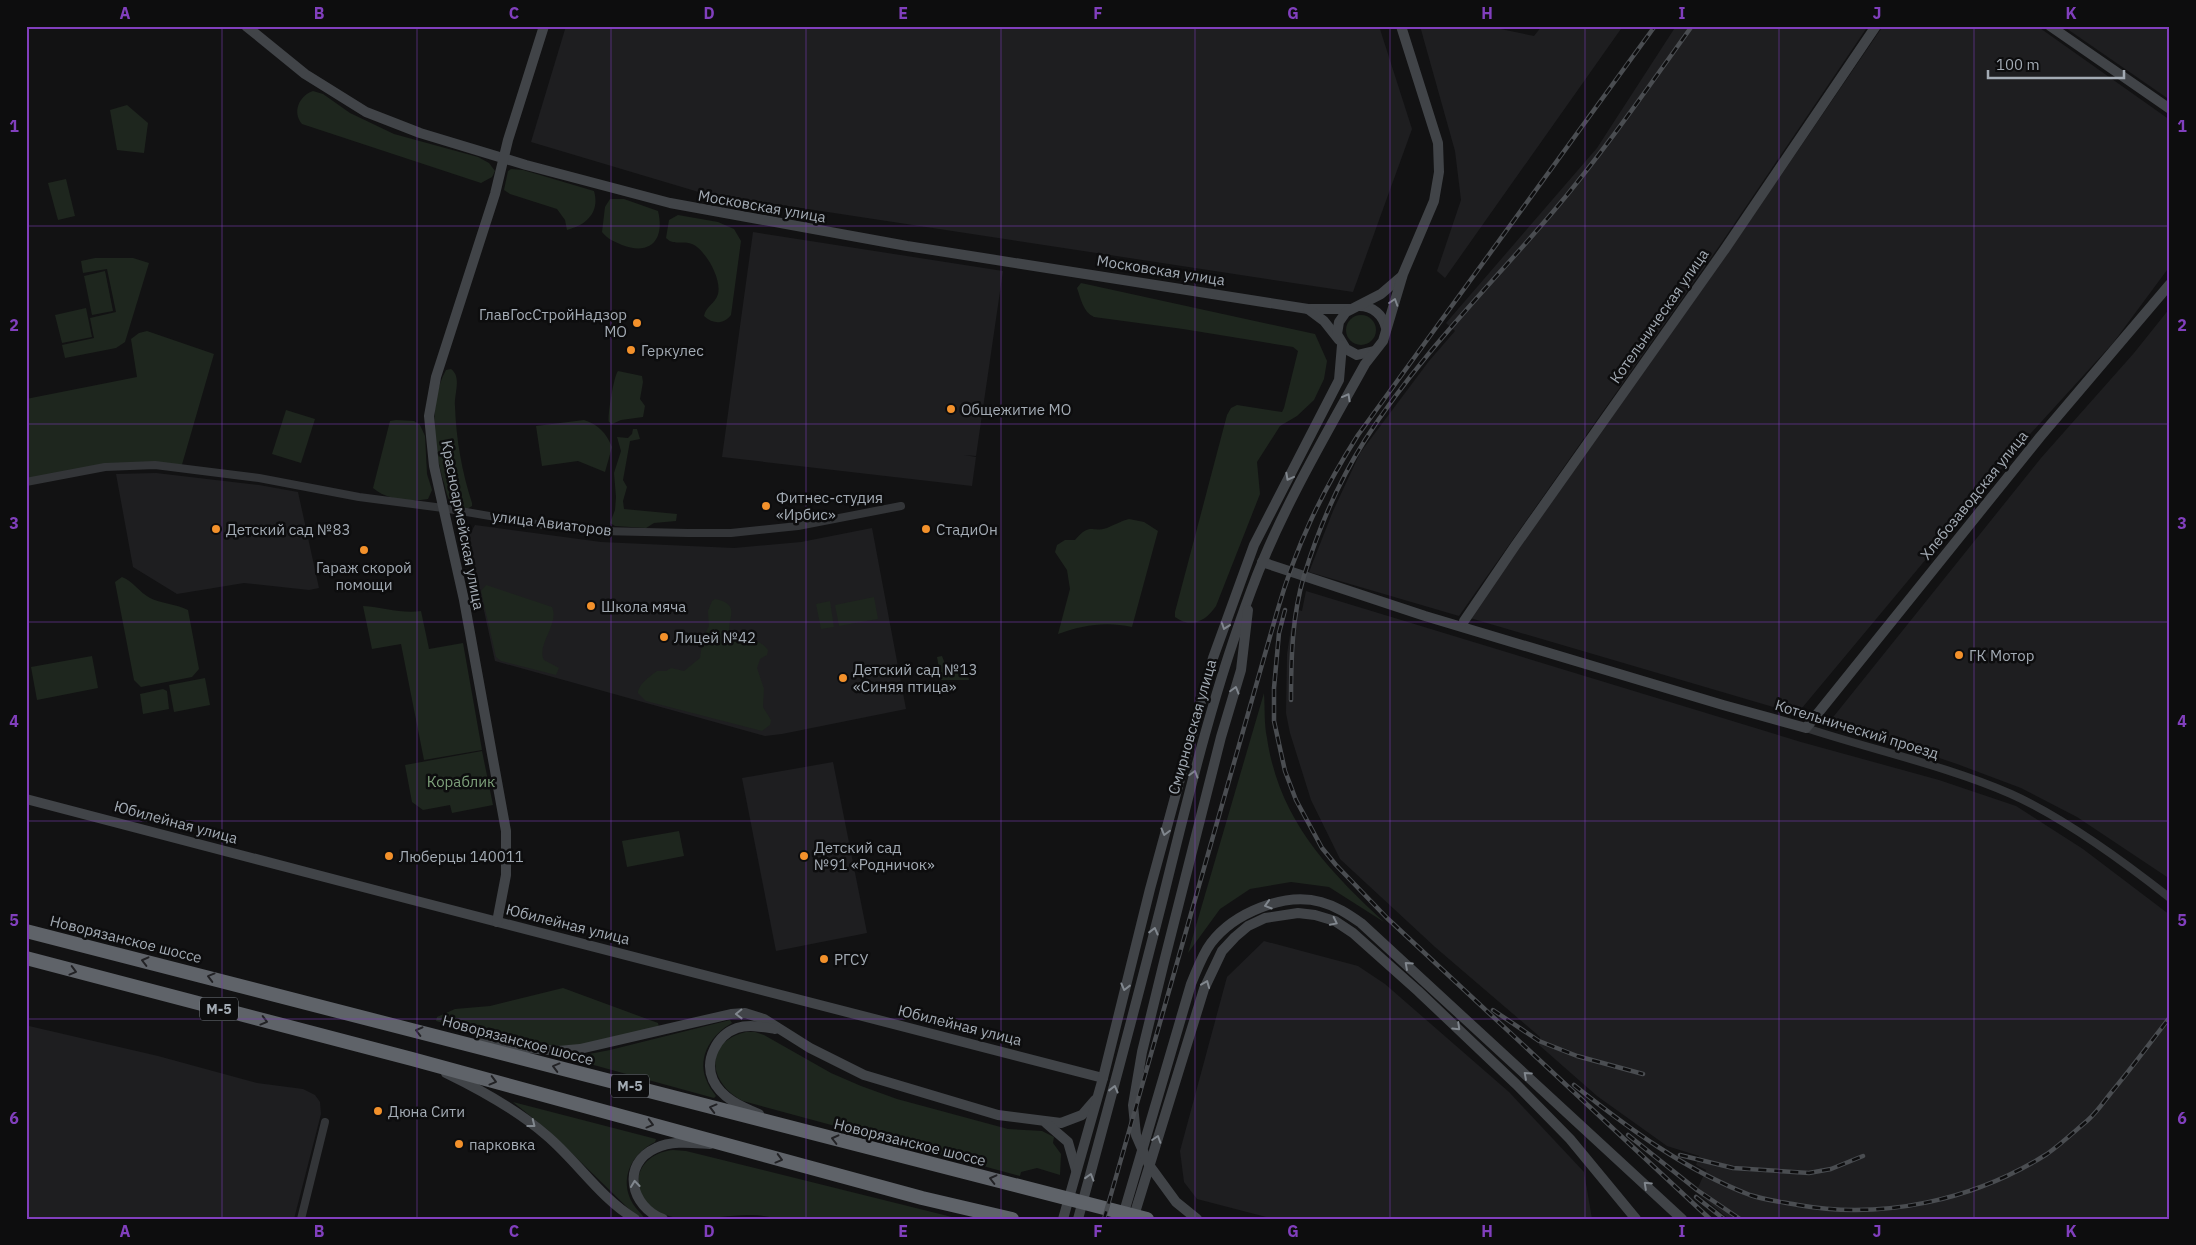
<svg xmlns="http://www.w3.org/2000/svg" width="2196" height="1245" font-family="'IBM Plex Sans',sans-serif">
<rect width="100%" height="100%" fill="#121213"/>
<g fill="#1e1e20">
<polygon points="566,26 1379,26 1412,129 1353,292 702,193 531,142"/>
<polygon points="1420,26 1486,26 1534,36 1542,26 1623,26 1445,278 1437,271 1461,200 1455,151"/>
<polygon points="1676,26 1868,26 1720,245 1459,616 1309,572 1333,511 1360,453 1429,361 1455,331 1446,323 1597,148"/>
<polygon points="1883,26 2037,26 2170,120 2170,266 2113,343 2031,433 1797,714 1470,618 1729,251"/>
<polygon points="2063,26 2170,26 2170,100"/>
<polygon points="753,232 1003,271 976,456 964,455 976,457 972,486 722,457"/>
<polygon points="2170,308 2170,879 2077,817 2021,788 1957,764 1830,721 2041,458 2134,353"/>
<polygon points="156,473 259,485 298,492 319,588 309,590 244,583 177,594 133,567 116,474"/>
<polygon points="475,525 601,542 734,548 801,542 872,528 906,709 782,734 765,736 495,661 468,537"/>
<polygon points="1306,591 1801,742 1939,780 2016,806 2083,849 2170,915 2170,1219 1729,1219 1696,1192 1706,1170 1696,1165 1699,1156 1667,1146 1597,1096 1539,1045 1540,1037 1435,947 1340,859 1311,800 1290,733 1286,713 1287,654 1294,609 1302,611"/>
<polygon points="833,762 867,933 776,951 742,778"/>
<polygon points="1264,941 1358,966 1385,984 1509,1092 1584,1172 1592,1219 1274,1219 1197,1199 1184,1182 1180,1151 1227,977"/>
<polygon points="26,1023 29,1026 158,1056 257,1083 303,1089 315,1095 320,1102 321,1114 294,1219 26,1219"/>
</g>
<g fill="#1e261e">
<path d="M313,91L323,94L350,113L394,134L478,157L489,163L495,171L492,177L481,183L302,124C292,112 299,96 313,91Z"/>
<polygon points="127,105 148,123 144,153 117,150 110,110"/>
<path d="M511,169L523,170L594,191C600,212 587,225 567,230L565,220L557,209L510,194L504,190L508,171Z"/>
<polygon points="66,179 75,216 58,220 48,183"/>
<path d="M610,199H624L658,211C665,239 651,256 622,245C613,241 608,239 602,232L605,207Z"/>
<path d="M678,215L718,222L734,229L741,241L731,315C723,325 713,324 704,316C706,306 715,304 718,294C722,279 705,249 692,244C682,240 674,246 666,238L669,220Z"/>
<polygon points="95,258 133,258 149,263 125,342 116,348 65,358 62,345 94,338 90,318 116,312 107,269 83,273 81,261"/>
<polygon points="105,271 113,311 92,315 84,276"/>
<path d="M1081,283L1315,334L1327,361L1324,379L1314,400L1297,416L1280,426L1257,462L1260,494L1216,606C1206,621 1191,629 1175,617V612L1227,415L1231,408L1237,405L1282,412L1284,408L1298,351L1293,347L1183,329L1094,317C1083,312 1081,299 1077,288Z"/>
<polygon points="86,308 92,337 62,343 55,315"/>
<circle cx="1361" cy="330" r="15"/>
<polygon points="147,331 214,354 181,468 106,467 26,482 26,399 137,377 131,339 139,333"/>
<path d="M451,369C462,377 454,394 455,406C456,439 462,472 472,503V506L467,509C463,508 457,508 453,504C447,499 446,490 444,483C434,450 428,402 446,370Z"/>
<path d="M618,371L642,376L643,382L640,399L645,406L643,417L621,420L612,424L609,422C607,417 614,375 618,371Z"/>
<polygon points="286,410 315,419 301,463 272,454"/>
<path d="M396,420L414,421L420,425L425,436L427,474L432,490L428,499C410,502 387,500 373,488L390,421Z"/>
<path d="M584,420C599,425 606,433 612,447L605,472L578,461L542,466L536,426Z"/>
<polygon points="633,429 637,429 640,439 630,441 623,480 627,487 623,501 624,509 677,514 676,521 654,523 646,528 615,526 610,523 615,510 616,497 614,473 621,451 617,437 628,438 632,434"/>
<path d="M1129,519L1144,522L1158,531L1132,627C1106,621 1082,625 1058,634L1070,589L1067,570L1055,552L1057,545L1065,540H1075C1091,522 1090,533 1107,528C1114,525 1121,521 1129,519Z"/>
<path d="M122,577C134,582 139,592 150,598C160,603 176,604 188,610L199,669L192,677L141,687L134,680L115,582Z"/>
<path d="M486,585L552,607C560,624 536,644 544,660L559,668L556,675L501,661L496,657L481,591Z"/>
<polygon points="874,597 878,619 839,626 835,605"/>
<path d="M715,599C747,605 720,625 733,637C745,640 760,638 768,650L767,655L760,659L757,668L764,689L763,707L771,720L770,725L762,731L646,701L638,693C638,685 650,676 657,671H666L671,668L684,671L700,658L703,637L709,626L708,611L712,601Z"/>
<polygon points="830,601 834,627 821,629 816,604"/>
<path d="M363,606C383,607 401,614 421,611L429,649L463,643L482,750L424,760L401,644L372,649Z"/>
<polygon points="92,656 98,688 37,700 31,667"/>
<polygon points="942,656 947,669 966,665 969,680 941,680 937,657"/>
<polygon points="205,678 210,705 174,712 169,685"/>
<polygon points="163,689 167,691 169,709 143,714 140,694"/>
<path d="M1264,693C1265,708 1264,724 1267,738C1279,819 1327,869 1384,922L1329,887L1291,882L1250,889L1220,909L1188,953Z"/>
<polygon points="482,751 493,805 452,813 450,805 423,810 412,802 405,765"/>
<polygon points="679,831 684,856 627,867 622,841"/>
<path d="M563,988L658,1023L659,1027C626,1034 590,1047 556,1046C516,1046 475,1031 436,1021L437,1017L455,1009L490,1006Z"/>
<path d="M730,1020L732,1023C712,1034 697,1056 706,1079C708,1085 712,1091 716,1096L714,1098L568,1058L610,1050Z"/>
<path d="M746,1032H755L764,1035L831,1073L861,1086L897,1099L1008,1129L1042,1131L1054,1137L1053,1143L1061,1154L1060,1175L1037,1168L1021,1172L1020,1176L743,1101C708,1083 703,1042 746,1032Z"/>
<path d="M513,1102L656,1139L655,1142C632,1153 618,1179 633,1204C636,1209 642,1214 645,1219H642L631,1211L549,1131Z"/>
<path d="M673,1150L686,1151L960,1219C921,1219 881,1219 842,1219C822,1219 802,1220 782,1219C772,1218 762,1215 752,1215C725,1214 694,1224 669,1216C627,1204 628,1155 673,1150Z"/>
</g>
<g fill="none" stroke-linecap="round" stroke-linejoin="round">
<g stroke="#333538" stroke-width="8">
<polyline points="26,482 105,467 155,465 259,478 359,497 443,508 536,524 601,531 688,533 731,533 798,526 901,506"/>
<path d="M1806,728C1873,750 1947,766 2011,794C2065,818 2123,861 2170,898"/>
<polyline points="301,1219 325,1122"/>
</g>
<g stroke="#414448" stroke-width="10">
<polyline points="246,26 305,74 366,112 420,133 526,165 670,203 907,246 1308,309 1351,309"/>
<polyline points="2050,26 2170,109"/>
<path d="M1359,306C1373,306 1383,315 1386,328"/>
<polyline points="1308,309 1324,321 1339,340"/>
<polyline points="1374,351 1357,355 1346,349 1337,334 1339,322 1346,312 1381,294 1402,276"/>
<polyline points="1262,562 1425,616 1723,705 1806,728 2040,437 2170,284"/>
<polyline points="1464,621 1515,546 1725,249 1876,26"/>
<polyline points="26,799 409,899 1103,1078"/>
<polyline points="497,922 506,875 506,831 464,600 434,466 429,416 436,377 495,194 508,140 544,26"/>
<polyline points="480,1043 558,1051 580,1049 731,1014 745,1013 764,1019 810,1048 864,1075 998,1115 1061,1123 1082,1115 1095,1100"/>
<path d="M446,1073C481,1090 516,1109 546,1135C577,1161 600,1198 635,1219"/>
<path d="M759,1114C742,1107 721,1098 713,1080C704,1060 717,1035 737,1028C749,1024 763,1027 775,1029"/>
<polyline points="1046,1123 1068,1142 1076,1170"/>
<path d="M663,1219C631,1207 620,1164 656,1148C672,1140 693,1143 710,1144"/>
<polyline points="1063,1219 1103,1078 1150,889 1213,658 1254,545 1339,380 1342,345"/>
<path d="M1078,1219C1107,1113 1135,1008 1162,902C1188,797 1213,692 1251,591C1280,512 1324,438 1365,364L1383,341L1403,274L1434,201L1439,172L1438,143L1401,26"/>
<path d="M1122,1219L1191,984C1197,970 1202,955 1211,943C1234,913 1284,892 1321,902C1336,906 1348,914 1361,923L1682,1219"/>
<polyline points="1133,1219 1204,989 1222,951 1235,937 1248,926 1265,918 1298,913 1315,915 1335,921 1353,933 1418,991 1516,1084 1570,1139 1636,1219"/>
<polyline points="1197,1219 1176,1202 1149,1165 1136,1135 1133,1105 1142,1052 1164,962 1221,737 1241,670 1248,610"/>
</g>
<g stroke="#5f6369" stroke-width="14">
<polyline points="26,931 1147,1219"/>
<polyline points="26,958 412,1059 922,1198 1012,1219"/>
</g>
<defs>
<g id="rail">
<polyline points="1285,610 1279,633 1274,688 1274,721 1285,771 1296,800 1322,848 1336,865 1387,918 1710,1219"/>
<path d="M1291,700C1291,659 1292,616 1304,576C1318,530 1339,481 1365,440C1418,357 1488,288 1552,213C1602,154 1647,89 1692,26"/>
<polyline points="1493,1010 1539,1041 1577,1056 1643,1074"/>
<path d="M1574,1085C1628,1128 1685,1170 1750,1195C1765,1200 1782,1202 1798,1205C1883,1220 1974,1200 2047,1154C2061,1144 2075,1131 2088,1120C2096,1113 2103,1103 2110,1094C2131,1069 2150,1043 2170,1017"/>
<polyline points="1628,1135 1697,1190 1740,1219"/>
<polyline points="1680,1155 1733,1168 1809,1173 1831,1169 1863,1156"/>
<polyline points="1696,1197 1724,1219"/>
<path d="M1104,1219L1277,612C1296,546 1321,493 1358,435L1655,26"/>
</g>
</defs>
<use href="#rail" stroke="#4a4d51" stroke-width="4.5"/>
<use href="#rail" stroke="#0d0d0e" stroke-width="2.5" stroke-dasharray="8" stroke-linecap="butt"/>
</g>
<defs><path id="oneway-chevron" d="M-2-3.5L2.5 0L-2 3.5" fill="none" stroke-width="1.6" stroke-linecap="round" stroke-linejoin="round" transform="scale(1.25)"/></defs>
<g stroke="#81878e">
<use href="#oneway-chevron" transform="translate(1394 302) rotate(-72)"/>
<use href="#oneway-chevron" transform="translate(1347 397) rotate(-61)"/>
<use href="#oneway-chevron" transform="translate(1289 477) rotate(118)"/>
<use href="#oneway-chevron" transform="translate(1225 626) rotate(109)"/>
<use href="#oneway-chevron" transform="translate(1235 690) rotate(-74)"/>
<use href="#oneway-chevron" transform="translate(1194 774) rotate(-74)"/>
<use href="#oneway-chevron" transform="translate(1165 832) rotate(105)"/>
<use href="#oneway-chevron" transform="translate(1268 905) rotate(163)"/>
<use href="#oneway-chevron" transform="translate(1334 922) rotate(26)"/>
<use href="#oneway-chevron" transform="translate(1154 931) rotate(-76)"/>
<use href="#oneway-chevron" transform="translate(1408 965) rotate(-138)"/>
<use href="#oneway-chevron" transform="translate(1206 984) rotate(-68)"/>
<use href="#oneway-chevron" transform="translate(1125 987) rotate(104)"/>
<use href="#oneway-chevron" transform="translate(739 1014) rotate(179)"/>
<use href="#oneway-chevron" transform="translate(1457 1027) rotate(44)"/>
<use href="#oneway-chevron" transform="translate(1527 1075) rotate(-138)"/>
<use href="#oneway-chevron" transform="translate(1114 1089) rotate(-76)"/>
<use href="#oneway-chevron" transform="translate(532 1124) rotate(38)"/>
<use href="#oneway-chevron" transform="translate(1157 1139) rotate(-72)"/>
<use href="#oneway-chevron" transform="translate(1090 1177) rotate(-73)"/>
<use href="#oneway-chevron" transform="translate(635 1184) rotate(-96)"/>
<use href="#oneway-chevron" transform="translate(1647 1185) rotate(-137)"/>
</g>
<g stroke="#222225">
<use href="#oneway-chevron" transform="translate(145 961) rotate(-166)"/>
<use href="#oneway-chevron" transform="translate(73 971) rotate(15)"/>
<use href="#oneway-chevron" transform="translate(211 977) rotate(-165)"/>
<use href="#oneway-chevron" transform="translate(264 1021) rotate(15)"/>
<use href="#oneway-chevron" transform="translate(419 1031) rotate(-166)"/>
<use href="#oneway-chevron" transform="translate(556 1067) rotate(-165)"/>
<use href="#oneway-chevron" transform="translate(493 1081) rotate(15)"/>
<use href="#oneway-chevron" transform="translate(713 1108) rotate(-165)"/>
<use href="#oneway-chevron" transform="translate(650 1124) rotate(15)"/>
<use href="#oneway-chevron" transform="translate(835 1139) rotate(-166)"/>
<use href="#oneway-chevron" transform="translate(779 1159) rotate(15)"/>
<use href="#oneway-chevron" transform="translate(993 1179) rotate(-166)"/>
</g>
<path fill="none" stroke="#813fbd" stroke-width="1" stroke-opacity="0.55" d="M222,26V1219M417,26V1219M611,26V1219M806,26V1219M1001,26V1219M1195,26V1219M1390,26V1219M1585,26V1219M1779,26V1219M1974,26V1219M26,226H2170M26,424H2170M26,622H2170M26,821H2170M26,1019H2170"/>
<g fill="#f3912b" stroke="#0d0d0e" stroke-width="2">
<circle cx="637" cy="323" r="5"/>
<circle cx="631" cy="350" r="5"/>
<circle cx="951" cy="409" r="5"/>
<circle cx="766" cy="506" r="5"/>
<circle cx="216" cy="529" r="5"/>
<circle cx="926" cy="529" r="5"/>
<circle cx="364" cy="550" r="5"/>
<circle cx="591" cy="606" r="5"/>
<circle cx="664" cy="637" r="5"/>
<circle cx="1959" cy="655" r="5"/>
<circle cx="843" cy="678" r="5"/>
<circle cx="389" cy="856" r="5"/>
<circle cx="804" cy="856" r="5"/>
<circle cx="824" cy="959" r="5"/>
<circle cx="378" cy="1111" r="5"/>
<circle cx="459" cy="1144" r="5"/>
</g>
<g text-anchor="middle" dominant-baseline="central" stroke-width="5" stroke-linejoin="round" paint-order="stroke">
<g fill="#0d0d0e" stroke="#767c82" stroke-width="1">
<rect x="200" y="997.5" width="38" height="23" rx="4"/>
<rect x="611" y="1074.5" width="38" height="23" rx="4"/>
</g>
<g font-size="14" font-weight="bold" fill="#a3abb4">
<text x="219" y="1009">М-5</text>
<text x="630" y="1086">М-5</text>
</g>
<g font-size="15" fill="#a3abb4" stroke="#0d0d0e">
<text transform="translate(762 206) rotate(10)">Московская улица</text>
<text transform="translate(1161 270) rotate(9)">Московская улица</text>
<text transform="translate(1659 316) rotate(-55)">Котельническая улица</text>
<text transform="translate(1974 495) rotate(-51)">Хлебозаводская улица</text>
<text transform="translate(552 523) rotate(7)">улица Авиаторов</text>
<text transform="translate(463 525) rotate(79)">Красноармейская улица</text>
<text transform="translate(1192 727) rotate(-74)">Смирновская улица</text>
<text transform="translate(1857 729) rotate(17)">Котельнический проезд</text>
<text transform="translate(176 822) rotate(15)">Юбилейная улица</text>
<text transform="translate(568 924) rotate(14)">Юбилейная улица</text>
<text transform="translate(126 939) rotate(14)">Новорязанское шоссе</text>
<text transform="translate(960 1025) rotate(14)">Юбилейная улица</text>
<text transform="translate(518 1040) rotate(15)">Новорязанское шоссе</text>
<text transform="translate(910 1142) rotate(14)">Новорязанское шоссе</text>
</g>
<g font-size="15" fill="#a3abb4" stroke="#0d0d0e" text-anchor="start">
<text x="627" y="314" text-anchor="end">ГлавГосСтройНадзор<tspan x="627" dy="17">МО</tspan></text>
<text x="641" y="350">Геркулес</text>
<text x="961" y="409">Общежитие МО</text>
<text x="776" y="497">Фитнес-студия<tspan x="776" dy="17">«Ирбис»</tspan></text>
<text x="226" y="529">Детский сад №83</text>
<text x="936" y="529">СтадиОн</text>
<text x="364" y="567" text-anchor="middle">Гараж скорой<tspan x="364" dy="17">помощи</tspan></text>
<text x="601" y="606">Школа мяча</text>
<text x="674" y="637">Лицей №42</text>
<text x="1969" y="655">ГК Мотор</text>
<text x="853" y="669">Детский сад №13<tspan x="853" dy="17">«Синяя птица»</tspan></text>
<text x="814" y="847">Детский сад<tspan x="814" dy="17">№91 «Родничок»</tspan></text>
<text x="399" y="856">Люберцы 140011</text>
<text x="834" y="959">РГСУ</text>
<text x="388" y="1111">Дюна Сити</text>
<text x="469" y="1144">парковка</text>
</g>
<g font-size="15" fill="#7da07a" stroke="#0d0d0e">
<text x="461" y="781">Кораблик</text>
</g>
</g>
<rect width="2196" height="1245" fill="none" stroke="#0d0d0e" stroke-width="55"/>
<path d="M1988 70v8h136v-8" fill="none" stroke="#a3abb4" stroke-width="2.5"/>
<text x="1996" y="70" font-size="15" fill="#a3abb4" stroke="#0d0d0e" stroke-width="4" paint-order="stroke">100 m</text>
<rect x="28" y="28" width="2140" height="1190" fill="none" stroke="#813fbd" stroke-width="2"/>
<g font-size="16" text-anchor="middle" font-weight="bold" fill="#813fbd">
<text x="125" y="19">A</text>
<text x="319" y="19">B</text>
<text x="514" y="19">C</text>
<text x="709" y="19">D</text>
<text x="903" y="19">E</text>
<text x="1098" y="19">F</text>
<text x="1293" y="19">G</text>
<text x="1487" y="19">H</text>
<text x="1682" y="19">I</text>
<text x="1877" y="19">J</text>
<text x="2071" y="19">K</text>
<text x="14" y="132">1</text>
<text x="2182" y="132">1</text>
<text x="14" y="331">2</text>
<text x="2182" y="331">2</text>
<text x="14" y="529">3</text>
<text x="2182" y="529">3</text>
<text x="14" y="727">4</text>
<text x="2182" y="727">4</text>
<text x="14" y="926">5</text>
<text x="2182" y="926">5</text>
<text x="14" y="1124">6</text>
<text x="2182" y="1124">6</text>
<text x="125" y="1237">A</text>
<text x="319" y="1237">B</text>
<text x="514" y="1237">C</text>
<text x="709" y="1237">D</text>
<text x="903" y="1237">E</text>
<text x="1098" y="1237">F</text>
<text x="1293" y="1237">G</text>
<text x="1487" y="1237">H</text>
<text x="1682" y="1237">I</text>
<text x="1877" y="1237">J</text>
<text x="2071" y="1237">K</text>
</g>
</svg>
